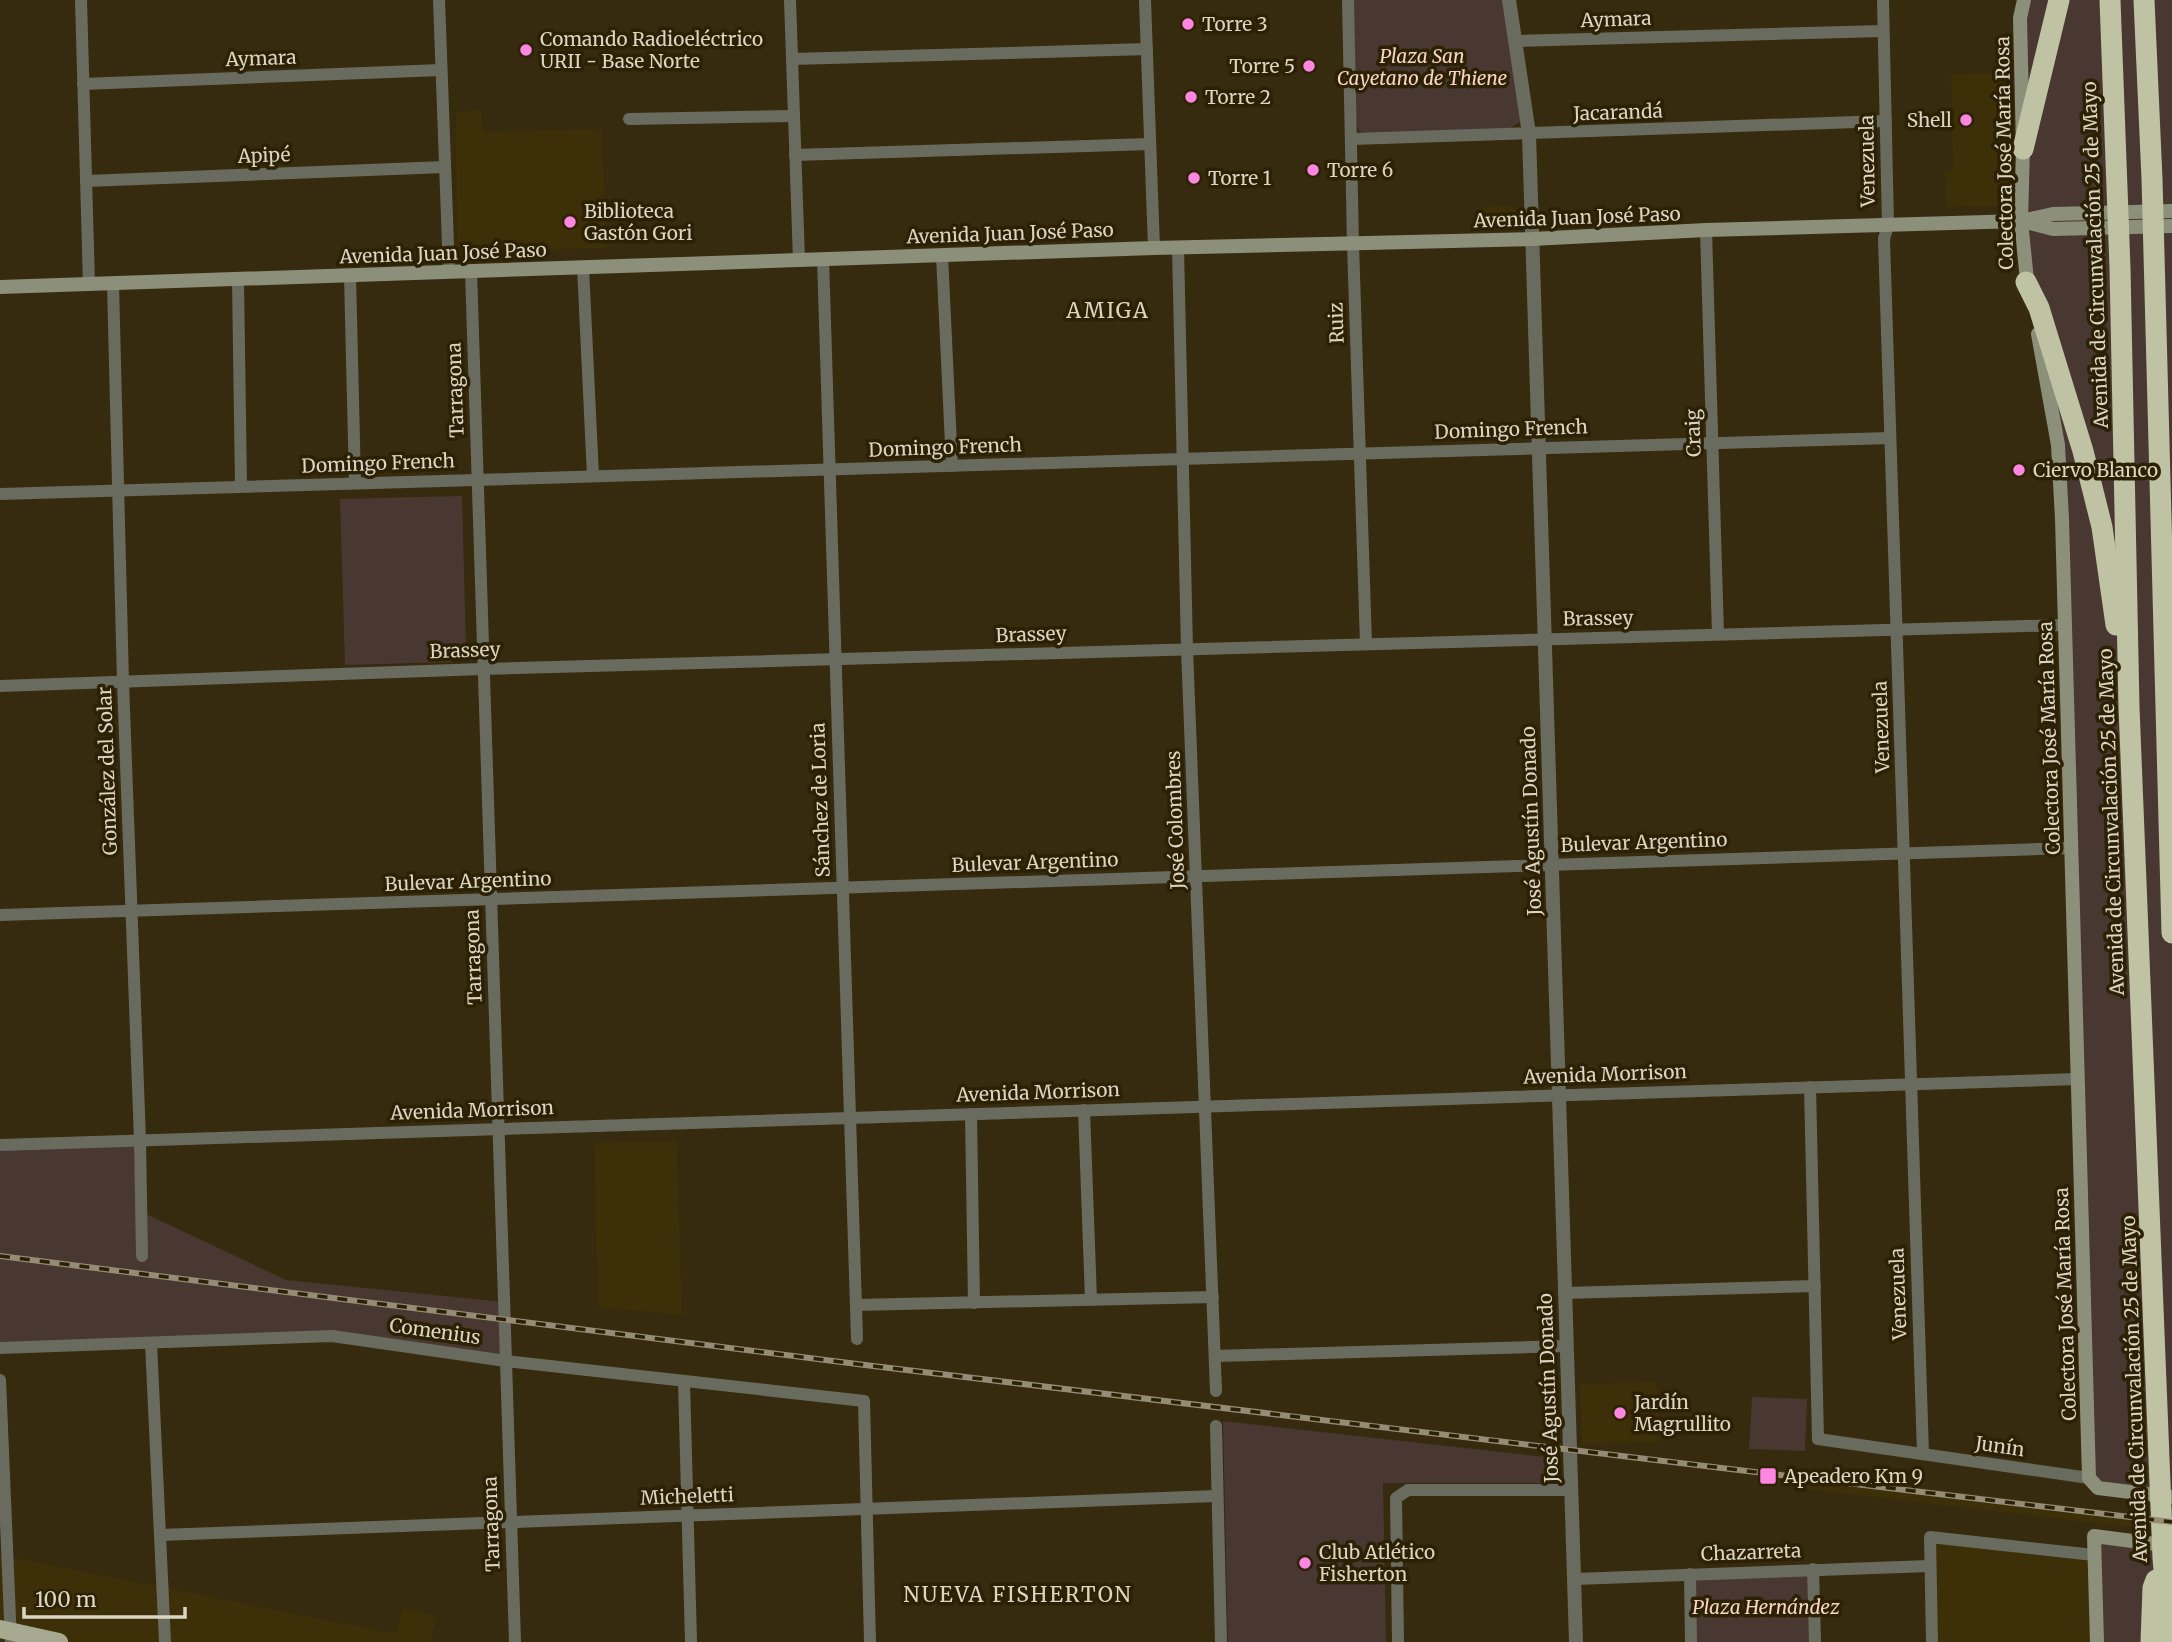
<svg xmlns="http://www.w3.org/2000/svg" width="2172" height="1642" font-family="Merriweather,serif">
<rect width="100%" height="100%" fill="#362b0e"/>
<g fill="#3d3009">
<polygon points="2006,73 2009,206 1946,207 1945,171 1953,171 1951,74"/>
<polygon points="482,110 483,132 602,129 606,248 465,252 457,245 456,112"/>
<polygon points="1514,206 1515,227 1479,227 1478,207"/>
<polygon points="677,1141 682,1315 598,1307 594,1143"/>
<polygon points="1657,1382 1659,1442 1582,1444 1580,1384"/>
<polygon points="1766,1469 2172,1518 2172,1532 1764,1484"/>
<polygon points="1930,1537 2094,1555 2097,1642 1932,1642"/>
<polygon points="0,1555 396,1634 402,1609 436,1616 431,1641 435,1642 0,1642"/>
</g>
<g fill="#483831">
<polygon points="1352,0 1503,0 1521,121 1506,131 1370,135 1359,131 1356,121"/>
<polygon points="2024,0 2172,0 2172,1497 2098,1488 2089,1478 2058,445 2026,282"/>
<polygon points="462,496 466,647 451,662 345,665 340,499"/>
<polygon points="140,1140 142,1212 286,1280 504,1302 506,1361 332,1336 0,1348 0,1145"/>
<polygon points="1752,1397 1807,1399 1805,1451 1749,1449"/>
<polygon points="1223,1421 1554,1458 1559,1462 1560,1477 1556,1483 1383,1483 1386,1642 1228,1642"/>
<polygon points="2094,1536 2172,1546 2172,1642 2097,1642"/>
<polygon points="1813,1569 1815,1642 1691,1642 1690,1574"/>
</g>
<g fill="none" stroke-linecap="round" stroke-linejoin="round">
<g stroke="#6a6b5f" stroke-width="12">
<polyline points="81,0 89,284"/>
<polyline points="439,0 449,272"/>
<polyline points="790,0 799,260"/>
<polyline points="1145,0 1154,248"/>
<polyline points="1348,0 1353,244 1366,644"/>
<polyline points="1883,0 1888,225 1884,239 1923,1454"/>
<polyline points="1517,41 1883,31"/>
<polyline points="792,59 1147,49"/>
<polyline points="83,84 441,70"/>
<polyline points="629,119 794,116"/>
<polyline points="1352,139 1886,121"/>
<polyline points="795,155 1150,144"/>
<polyline points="86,181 445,167"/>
<polyline points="1706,230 1718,634"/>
<polyline points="1178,248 1187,649 1216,1391"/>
<polyline points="942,255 952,466"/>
<polyline points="823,259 857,1339"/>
<polyline points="583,267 593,476"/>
<polyline points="471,271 515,1642"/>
<polyline points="350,276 355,483"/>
<polyline points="238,280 241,486"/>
<polyline points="113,284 123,682 140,1140 142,1256"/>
<polyline points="0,494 1890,438"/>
<polyline points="0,686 483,669 2064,625"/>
<polyline points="0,915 2071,848"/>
<polyline points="1810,1087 1818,1439 2089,1478"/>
<polyline points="1084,1110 1091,1299"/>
<polyline points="971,1114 974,1303"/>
<polyline points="0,1145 2078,1079"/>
<polyline points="1564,1293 1815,1286"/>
<polyline points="856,1305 1213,1297"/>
<polyline points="151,1343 165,1642"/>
<polyline points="0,1348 332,1336 506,1361 864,1401 870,1642"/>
<polyline points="1215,1356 1566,1346"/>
<polyline points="0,1380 11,1642"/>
<polyline points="684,1381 691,1642"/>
<polyline points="1216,1426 1221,1642"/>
<polyline points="160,1535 1216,1496"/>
<polyline points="1813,1569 1815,1642"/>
<polyline points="1690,1574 1691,1642"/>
<polyline points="1575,1579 1929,1566"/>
<polyline points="1398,1642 1396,1498 1408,1490 1571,1490"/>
<polyline points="1932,1642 1930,1537 2094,1555"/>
</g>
<polyline stroke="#6a6b5f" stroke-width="14" points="1509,0 1529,134 1576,1642"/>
<g stroke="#8c8f7a" stroke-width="14">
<polyline points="2024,0 2020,18 2023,149 2021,221 2028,290"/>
<polyline points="2026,222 2053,229 2172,226"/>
<polyline points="0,287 1154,248 1532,239 1706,230 2021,221 2053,214 2172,211"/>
<polyline points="2038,334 2058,445 2062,519 2089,1478 2098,1488 2172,1497"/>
<polyline points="2097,1642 2094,1536 2171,1546"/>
</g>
<polyline stroke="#a7aa90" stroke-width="18" points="0,1629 59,1642"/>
<g stroke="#bfc2a3" stroke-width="21">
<polyline points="2110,0 2120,268 2129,707 2163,1558 2170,1642"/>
<polyline points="2144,0 2152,179 2172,933"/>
<polyline points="2023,149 2059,0"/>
<polyline points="2026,282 2039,308 2083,451 2102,527 2116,625"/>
<polyline points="2151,1642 2153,1588 2156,1580"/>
</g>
<defs>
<polyline id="rail" points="0,1256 865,1365 2172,1522"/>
</defs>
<use href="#rail" stroke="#948c76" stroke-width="6"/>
<use href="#rail" stroke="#2c2104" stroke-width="3.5" stroke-dasharray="10" stroke-linecap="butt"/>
</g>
<g fill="#fd86e1" stroke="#2c2104" stroke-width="2.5">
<circle cx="1188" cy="24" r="7"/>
<circle cx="526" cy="50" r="7"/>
<circle cx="1309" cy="66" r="7"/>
<circle cx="1191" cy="97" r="7"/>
<circle cx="1966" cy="120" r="7"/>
<circle cx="1313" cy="170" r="7"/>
<circle cx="1194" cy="178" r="7"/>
<circle cx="570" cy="222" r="7"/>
<circle cx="2019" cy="470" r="7"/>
<circle cx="1620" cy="1413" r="7"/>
<rect x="1759" y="1467" width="18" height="18" rx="3.5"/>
<circle cx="1305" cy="1563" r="7"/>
</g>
<g text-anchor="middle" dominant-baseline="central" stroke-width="7" stroke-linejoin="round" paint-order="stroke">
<g font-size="19" fill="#dbd5c4" stroke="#2c2104">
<text transform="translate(1616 19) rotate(-2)">Aymara</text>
<text transform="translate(261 58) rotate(-2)">Aymara</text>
<text transform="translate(1618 112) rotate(-2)">Jacarandá</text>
<text transform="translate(2004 153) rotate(-91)">Colectora José María Rosa</text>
<text transform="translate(264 155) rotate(-2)">Apipé</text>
<text transform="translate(1867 161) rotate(-91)">Venezuela</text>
<text transform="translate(1577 217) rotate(-2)">Avenida Juan José Paso</text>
<text transform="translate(1010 233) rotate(-2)">Avenida Juan José Paso</text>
<text transform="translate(443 253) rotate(-2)">Avenida Juan José Paso</text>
<text transform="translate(2095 255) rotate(-92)">Avenida de Circunvalación 25 de Mayo</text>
<text transform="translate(1336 323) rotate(-92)">Ruiz</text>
<text transform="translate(455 390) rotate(-92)">Tarragona</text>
<text transform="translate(1511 429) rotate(-2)">Domingo French</text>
<text transform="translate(1693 433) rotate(-92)">Craig</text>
<text transform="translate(945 447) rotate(-2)">Domingo French</text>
<text transform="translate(378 463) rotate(-2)">Domingo French</text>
<text transform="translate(1598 618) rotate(-1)">Brassey</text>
<text transform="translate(1031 634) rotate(-2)">Brassey</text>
<text transform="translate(465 650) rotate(-2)">Brassey</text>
<text transform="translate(1881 727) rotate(-92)">Venezuela</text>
<text transform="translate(2049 738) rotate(-92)">Colectora José María Rosa</text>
<text transform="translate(107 771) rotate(-92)">González del Solar</text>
<text transform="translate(820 800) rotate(-92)">Sánchez de Loria</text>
<text transform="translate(1175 820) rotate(-92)">José Colombres</text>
<text transform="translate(1531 821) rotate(-92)">José Agustín Donado</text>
<text transform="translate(2111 822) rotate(-92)">Avenida de Circunvalación 25 de Mayo</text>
<text transform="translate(1644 842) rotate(-2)">Bulevar Argentino</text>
<text transform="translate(1035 862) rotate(-2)">Bulevar Argentino</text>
<text transform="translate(468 881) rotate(-2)">Bulevar Argentino</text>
<text transform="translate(473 957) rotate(-92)">Tarragona</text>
<text transform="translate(1605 1074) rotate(-2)">Avenida Morrison</text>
<text transform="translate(1038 1092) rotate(-2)">Avenida Morrison</text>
<text transform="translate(472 1110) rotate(-2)">Avenida Morrison</text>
<text transform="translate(1898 1294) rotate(-92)">Venezuela</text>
<text transform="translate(2065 1304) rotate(-92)">Colectora José María Rosa</text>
<text transform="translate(435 1331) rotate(8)">Comenius</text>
<text transform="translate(1548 1388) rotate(-92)">José Agustín Donado</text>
<text transform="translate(2134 1389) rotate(-92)">Avenida de Circunvalación 25 de Mayo</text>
<text transform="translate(2000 1446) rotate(8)">Junín</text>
<text transform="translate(687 1496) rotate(-2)">Micheletti</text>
<text transform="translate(491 1524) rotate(-92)">Tarragona</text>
<text transform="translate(1751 1552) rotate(-2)">Chazarreta</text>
</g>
<g font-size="19" fill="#dbd5c4" stroke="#2c2104" text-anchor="start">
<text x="1202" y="24">Torre 3</text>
<text x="540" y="39">Comando Radioeléctrico<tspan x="540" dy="22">URII - Base Norte</tspan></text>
<text x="1295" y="66" text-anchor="end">Torre 5</text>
<text x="1205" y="97">Torre 2</text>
<text x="1952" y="120" text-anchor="end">Shell</text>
<text x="1327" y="170">Torre 6</text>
<text x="1208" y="178">Torre 1</text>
<text x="584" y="211">Biblioteca<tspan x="584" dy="22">Gastón Gori</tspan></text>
<text x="2033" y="470">Ciervo Blanco</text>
<text x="1634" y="1402">Jardín<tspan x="1634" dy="22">Magrullito</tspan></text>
<text x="1784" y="1476">Apeadero Km 9</text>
<text x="1319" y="1552">Club Atlético<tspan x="1319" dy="22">Fisherton</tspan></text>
</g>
<g font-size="19" font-style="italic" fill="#f8d5c6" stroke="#2c2104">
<text x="1422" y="56">Plaza San<tspan x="1422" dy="22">Cayetano de Thiene</tspan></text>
<text x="1766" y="1607">Plaza Hernández</text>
</g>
<g font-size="21" letter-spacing="2" fill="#dbd5c4" stroke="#2c2104">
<text x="1108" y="310">AMIGA</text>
<text x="1018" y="1594">NUEVA FISHERTON</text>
</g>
</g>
<path d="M24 1607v10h161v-10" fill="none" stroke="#dbd5c4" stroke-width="3.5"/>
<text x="35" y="1607" font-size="21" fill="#dbd5c4" stroke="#2c2104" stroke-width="5" paint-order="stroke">100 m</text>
</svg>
